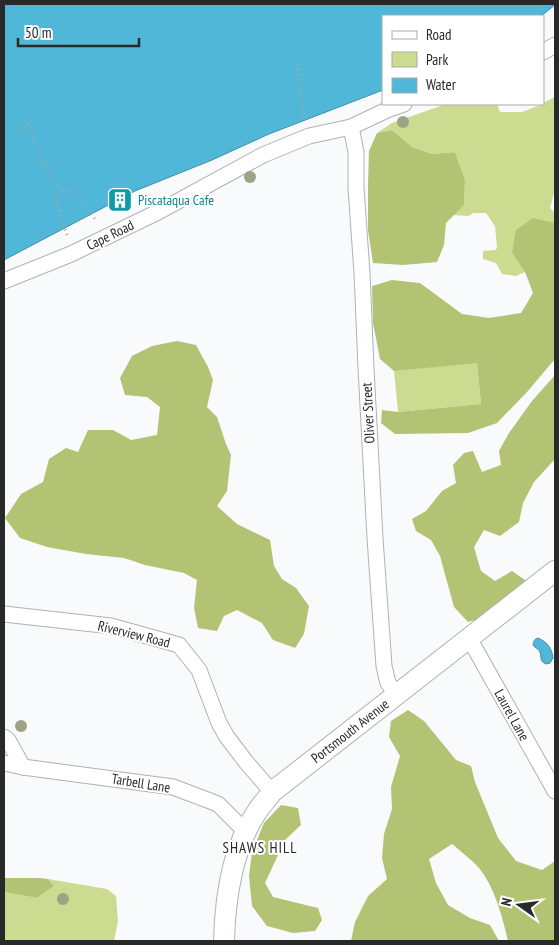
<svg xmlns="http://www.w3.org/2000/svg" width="559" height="945" font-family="'PT Sans Narrow',sans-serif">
<rect width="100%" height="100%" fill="#f9fafc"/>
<g fill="#cbdc90">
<polygon points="555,97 555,189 550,208 555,213 555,225 554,223 512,253 525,272 516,276 502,274 496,263 483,259 483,251 496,250 497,247 495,226 486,213 473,213 469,216 453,215 464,205 465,180 455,152 432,154 412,147 392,130 377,133 392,123 446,104 497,104 500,112 522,112 543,104 543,103"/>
<polygon points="477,362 481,404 398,412 394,371"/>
<polygon points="48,879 107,889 116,896 118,921 114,941 4,941 4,892 37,898 54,886"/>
</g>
<g fill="#b2c374">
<polygon points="392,130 412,147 432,154 455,152 465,180 464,205 446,223 444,245 437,262 403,265 373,263 368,230 368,184 369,151 377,133"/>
<polygon points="533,218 554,223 555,225 555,359 527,392 497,423 468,433 395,434 381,423 382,410 398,412 481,404 477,363 394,371 380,359 373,323 372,286 392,280 420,283 462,314 489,318 521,313 533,293 525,272 512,253 516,230"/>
<polygon points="177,341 196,345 208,367 213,380 207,407 217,417 226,444 231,455 227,491 217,506 237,524 270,540 274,566 282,579 296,588 309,606 304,634 295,648 273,640 262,623 237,610 224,616 217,631 198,628 194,608 197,580 184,573 145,565 124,558 86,554 47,547 20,538 5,518 21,494 43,482 49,459 66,448 78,452 88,430 113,430 131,440 157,435 160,407 147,397 125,395 120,378 132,356 152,346"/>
<polygon points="555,375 555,459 534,482 523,503 519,522 500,536 484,530 474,547 481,571 495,581 512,571 525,580 521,591 487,617 468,622 454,607 440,556 431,540 416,531 412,519 426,511 442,491 456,483 453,465 464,453 473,451 482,472 501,465 499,451 509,433 532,401"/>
<path d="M408,710L424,721L456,760L471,766L475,782L498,838L516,861L542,870L555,861V941H508C502,916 495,888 479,868C471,859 461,852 452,844L429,859L436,883L448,905L470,918L490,925L499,941H351L355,922L368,896L387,879L382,858L384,834L392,809L391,787L400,756L389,737L391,721Z"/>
<polygon points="281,805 298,808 301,825 285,840 265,883 273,897 318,908 322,920 315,931 293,933 267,926 252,906 249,876 252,852 264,823"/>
<polygon points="4,878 39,878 48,879 54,886 37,898 4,892"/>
</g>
<g fill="#51b7d8" stroke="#458ca4">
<polygon points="4,4 555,4 555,5 541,16 383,16 383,90 269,134 212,160 135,191 4,260"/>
<path d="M538,638C547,642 552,648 553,658L550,663L546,664C539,661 542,658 540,652C539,649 535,648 533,645C534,641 534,639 538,638Z"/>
</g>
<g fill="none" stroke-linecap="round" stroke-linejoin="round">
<defs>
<g id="minor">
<polyline points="543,52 555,45"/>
<polyline points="351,127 356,152 356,188 362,273 366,368 375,538 384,666 388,683 397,695"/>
<polyline points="4,281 71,254 158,212 263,155 309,136 351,127 387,110 404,104"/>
<polyline points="4,614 111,626 179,645 199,670 219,723 227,737 246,762 272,792"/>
<polyline points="469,638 555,791"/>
<polyline points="4,737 8,740 23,767"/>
<polyline points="4,763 23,767 173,787 218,804 246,832"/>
</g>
<path id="major" d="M224,941C225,898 233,846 258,810C262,804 268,798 272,792L555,571"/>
</defs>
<use href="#minor" stroke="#b0b1b3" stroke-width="17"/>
<use href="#major" stroke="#b0b1b3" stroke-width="22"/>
<g stroke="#a6a6a8" stroke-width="3" stroke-dasharray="1 4" stroke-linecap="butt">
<polyline points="297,59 304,122"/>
<polyline points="28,123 42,161 63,193"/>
<polyline points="16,133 37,115"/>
<polyline points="67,235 54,196 70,190 97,221"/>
<polyline points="4,312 5,312"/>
</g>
<use href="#minor" stroke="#fff" stroke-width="15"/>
<use href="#major" stroke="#fff" stroke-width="20"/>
</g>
<g fill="#9da385">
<circle cx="403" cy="122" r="6"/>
<circle cx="250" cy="177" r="6"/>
<circle cx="21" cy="726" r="6"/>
<circle cx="63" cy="899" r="6"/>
</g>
<defs>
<symbol id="building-square" viewBox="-11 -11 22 22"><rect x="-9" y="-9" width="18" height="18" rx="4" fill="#0f9aa8" stroke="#fff"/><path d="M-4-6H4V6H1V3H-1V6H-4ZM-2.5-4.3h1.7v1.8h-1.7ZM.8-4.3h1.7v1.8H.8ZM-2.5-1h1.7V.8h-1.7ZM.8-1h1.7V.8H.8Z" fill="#fff"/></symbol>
</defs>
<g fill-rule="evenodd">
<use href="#building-square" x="106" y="186" width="28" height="28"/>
</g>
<g text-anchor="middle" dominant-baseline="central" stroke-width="4" stroke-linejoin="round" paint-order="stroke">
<g font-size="14" fill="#0d838f" stroke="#fff" text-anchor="start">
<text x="138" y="200">Piscataqua Cafe</text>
</g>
<g font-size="14" fill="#29292a" stroke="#fff">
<text transform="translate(110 235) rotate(-26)">Cape Road</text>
<text transform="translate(368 413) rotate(-93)">Oliver Street</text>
<text transform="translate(134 634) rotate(14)">Riverview Road</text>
<text transform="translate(512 715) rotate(61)">Laurel Lane</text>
<text transform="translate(350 731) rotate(-38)">Portsmouth Avenue</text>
<text transform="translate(141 783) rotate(9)">Tarbell Lane</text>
</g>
<g font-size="15" letter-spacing="1" fill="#29292a" stroke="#fff">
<text x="260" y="847">SHAWS HILL</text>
</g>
</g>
<rect width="559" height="945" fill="none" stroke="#29292a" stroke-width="10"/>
<rect x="382" y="15" width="162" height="90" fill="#ffffff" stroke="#a9a9aa"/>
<rect x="392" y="31" width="25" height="8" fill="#ffffff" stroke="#a9a9aa"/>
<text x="426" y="40" font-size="15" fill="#29292a">Road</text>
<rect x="392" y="52" width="25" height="15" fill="#cbdc90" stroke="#a9a9aa"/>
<text x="426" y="65" font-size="15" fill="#29292a">Park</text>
<rect x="392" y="78" width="25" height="15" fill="#51b7d8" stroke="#a9a9aa"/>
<text x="426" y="90" font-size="15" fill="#29292a">Water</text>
<g transform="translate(519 905) rotate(284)" stroke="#ffffff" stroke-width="4" paint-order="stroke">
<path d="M0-4L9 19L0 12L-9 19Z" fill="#29292a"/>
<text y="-8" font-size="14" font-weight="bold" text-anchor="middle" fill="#29292a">N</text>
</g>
<path d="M18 38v8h121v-8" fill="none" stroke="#29292a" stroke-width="2.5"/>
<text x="25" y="38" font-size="15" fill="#29292a" stroke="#ffffff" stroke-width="4" paint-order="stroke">50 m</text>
</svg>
